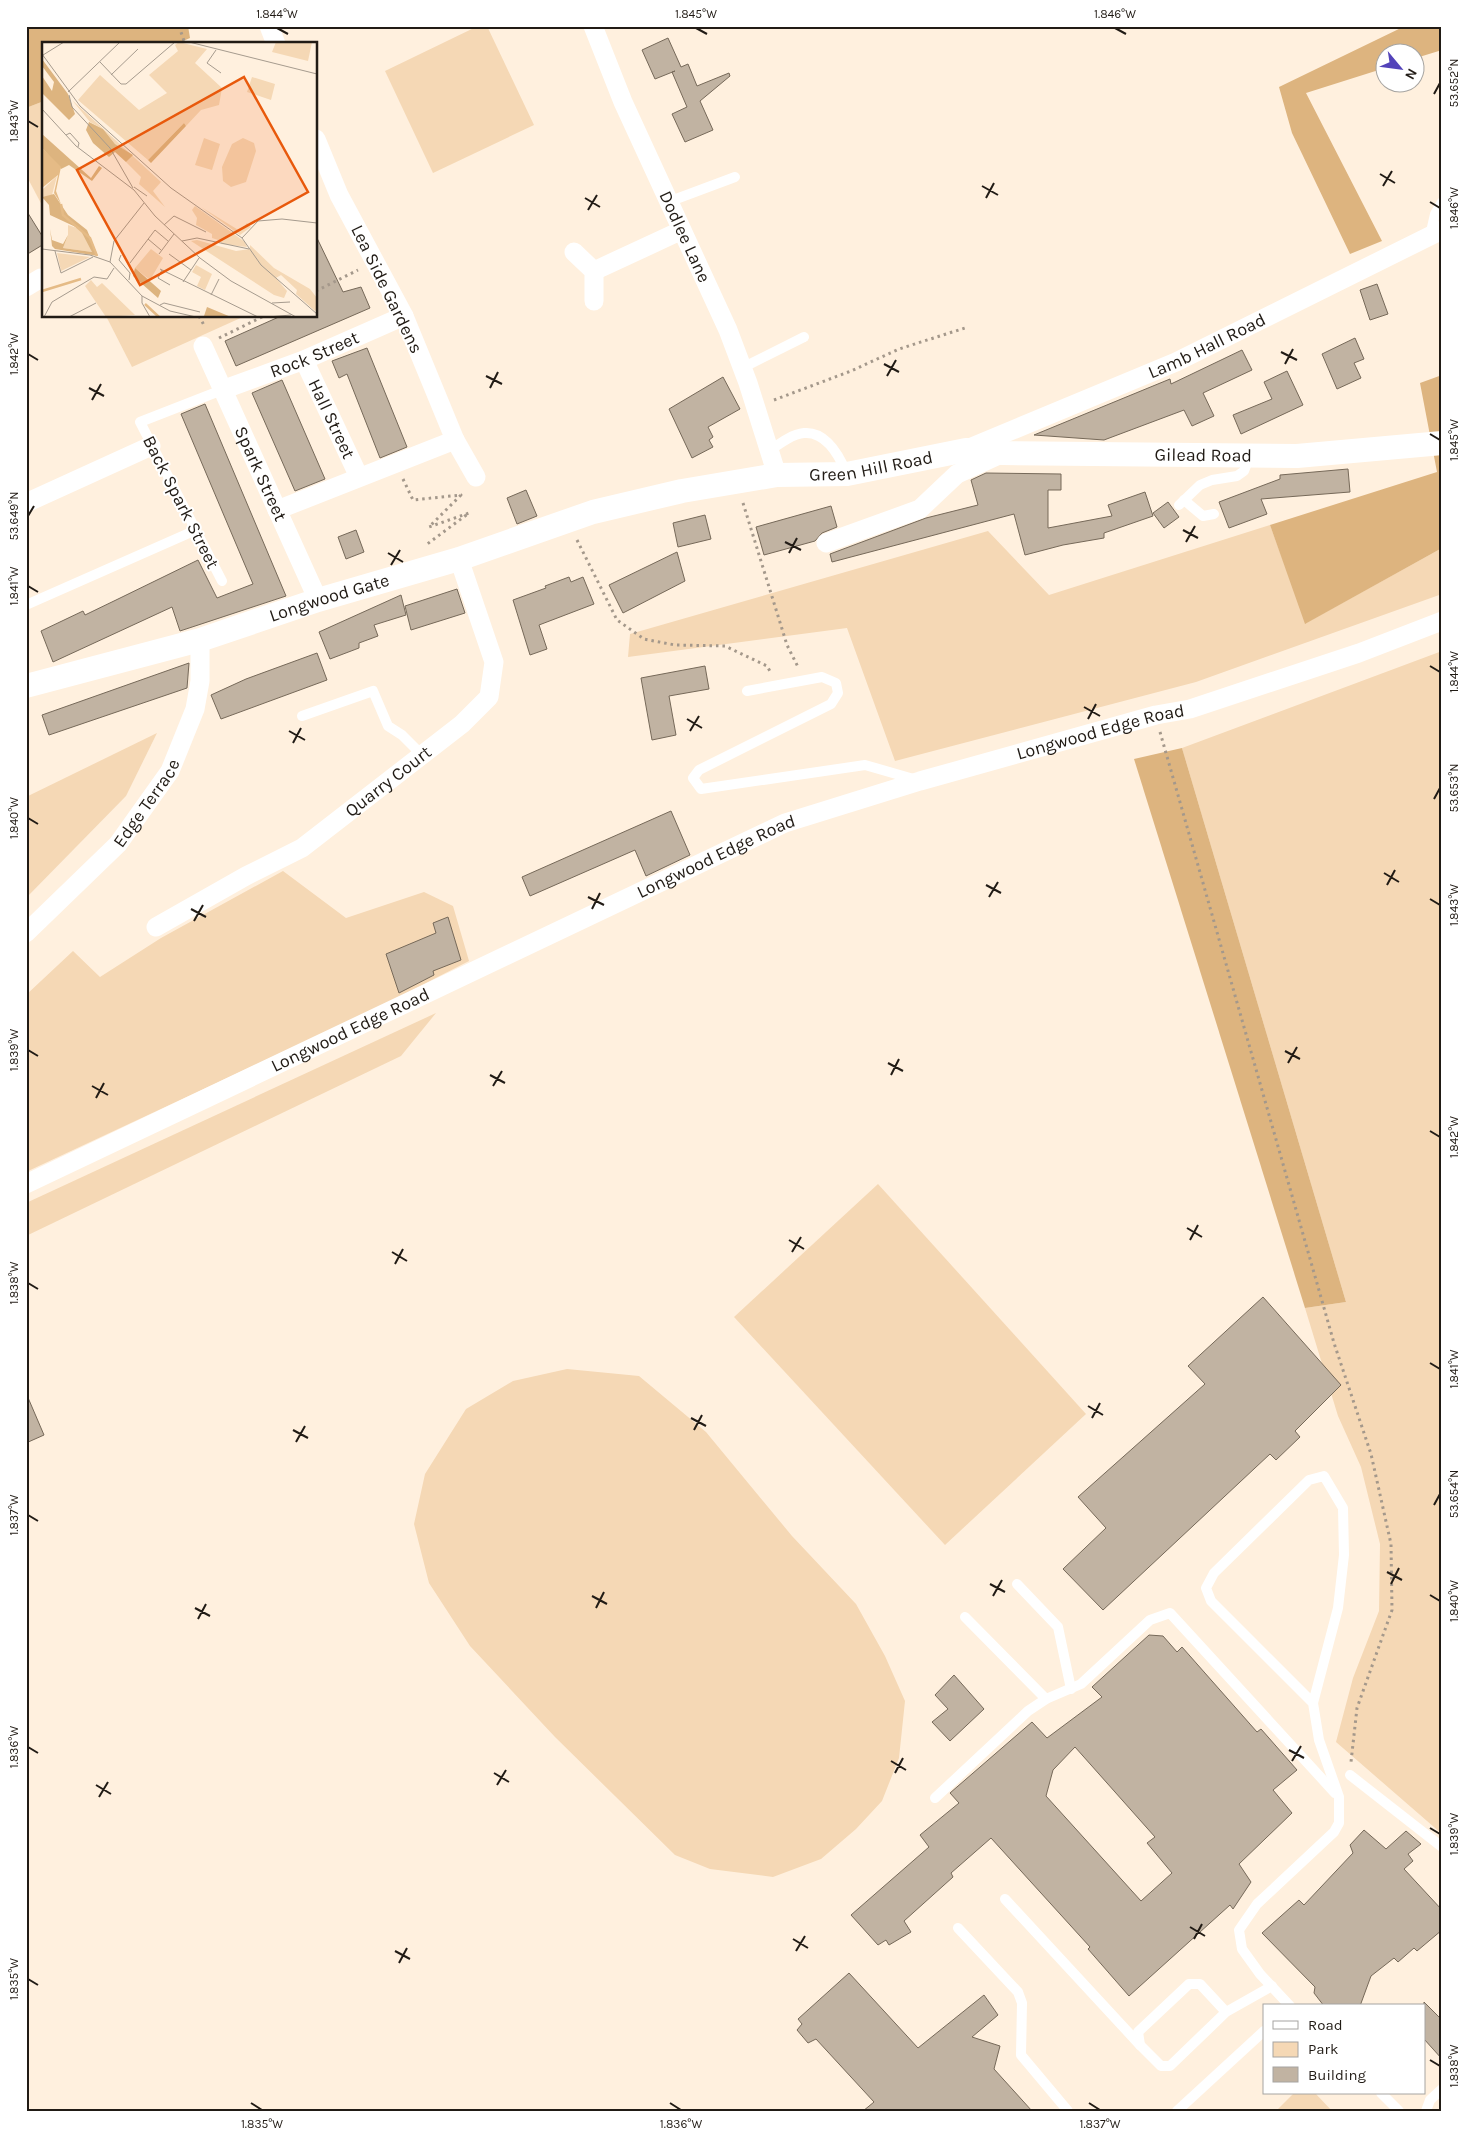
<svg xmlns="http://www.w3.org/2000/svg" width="1468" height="2137" font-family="Karla,sans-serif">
<rect width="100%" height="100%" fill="#fff0de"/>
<g fill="#f5d8b5">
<polygon points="478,26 487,26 534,125 433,173 385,71"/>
<polygon points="44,101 44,209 26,175 26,108"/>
<polygon points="106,316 245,316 132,367"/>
<polygon points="1270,525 1306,623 1442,548 1442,594 1196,682 895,761 847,628 628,657 630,634 988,531 1049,595"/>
<polygon points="1442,651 1442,1834 1336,1742 1353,1678 1379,1611 1380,1544 1361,1467 1338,1416 1305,1308 1346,1302 1182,748"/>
<polygon points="157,733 126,796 26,898 26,797"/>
<polygon points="283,871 346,918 424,892 453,906 469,961 379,1007 26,1172 26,995 73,951 100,977 161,938"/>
<polygon points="436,1013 401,1056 26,1236 26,1203"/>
<polygon points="878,1184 1086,1414 945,1545 734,1317"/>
<polygon points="567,1369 639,1376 706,1432 792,1536 856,1604 885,1656 905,1701 899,1758 882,1801 856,1829 821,1859 773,1877 710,1869 675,1855 555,1737 470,1646 429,1583 414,1524 425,1474 466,1409 513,1381"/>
<polygon points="1294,2093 1315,2093 1332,2111 1276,2111"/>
</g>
<g fill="#ddb47f">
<polygon points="26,26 188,26 190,38 176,44 44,44 44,101 26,108"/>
<polygon points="1405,26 1442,26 1442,50 1416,58 1416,52 1386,52 1385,68 1306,93 1382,241 1350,254 1292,133 1279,87"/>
<polygon points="1442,375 1442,548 1305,624 1270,525 1437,472 1420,383"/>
<polygon points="1182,748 1346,1302 1305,1308 1134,759"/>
</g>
<g fill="#c1b3a2" stroke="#766959" fill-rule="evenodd">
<polygon points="668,38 681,67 688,64 697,86 729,73 730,76 700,101 713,130 685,142 672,114 687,107 672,72 675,71 655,79 642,50"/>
<polygon points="26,210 44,239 44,244 26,255"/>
<polygon points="316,236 343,292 361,287 370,308 236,366 225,341 281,316 316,316"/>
<polygon points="1377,284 1388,314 1370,320 1360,290"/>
<polygon points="1355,338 1364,359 1354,363 1361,378 1337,389 1322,354"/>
<polygon points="367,348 407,447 380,458 347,374 339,378 332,361"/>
<polygon points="1242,350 1252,370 1203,393 1214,416 1192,426 1184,410 1104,440 1034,435 1170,379 1171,384"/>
<polygon points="1287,371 1303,405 1241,434 1233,415 1272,399 1264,382"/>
<polygon points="723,377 740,409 708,427 713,437 709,440 713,447 692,458 669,409"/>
<polygon points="282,380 325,479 295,491 252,393"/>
<polygon points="205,404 286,596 180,631 172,607 53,662 41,631 83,611 85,615 116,600 198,560 217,598 253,584 181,414"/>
<polygon points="1348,469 1350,492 1261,499 1267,514 1229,528 1219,502 1280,479 1280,475"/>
<polygon points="986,473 1061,474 1061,490 1048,490 1048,528 1112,516 1108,505 1145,492 1153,516 1104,533 1104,538 1063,545 1025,555 1014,514 832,562 830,554 926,518 978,505 971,480"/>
<polygon points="526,490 537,516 517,524 507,498"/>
<polygon points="1168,502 1179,517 1164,528 1153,513"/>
<polygon points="831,506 837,527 822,533 815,541 764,555 756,527"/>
<polygon points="705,515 711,539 678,547 673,523"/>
<polygon points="356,530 364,552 346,559 338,537"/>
<polygon points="677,552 685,581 623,613 609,585"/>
<polygon points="569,577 571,582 583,577 594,604 539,625 547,649 530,655 513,600 546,588 545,586"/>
<polygon points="457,589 465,613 411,630 405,606"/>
<polygon points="401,595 406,615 374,625 378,636 359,643 359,648 330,659 319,632"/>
<polygon points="317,653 327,680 221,719 211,695 246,679"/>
<polygon points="189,663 187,688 49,735 42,715"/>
<polygon points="705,666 709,689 669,696 676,735 652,740 641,678"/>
<polygon points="671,811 690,855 646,876 635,850 530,896 522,877"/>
<polygon points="448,917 461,960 433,971 434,975 399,993 386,954 436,933 433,923"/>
<polygon points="1263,1297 1341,1385 1295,1431 1300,1437 1276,1460 1270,1454 1103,1610 1063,1569 1106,1528 1078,1497 1205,1384 1188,1366"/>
<polygon points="26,1393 44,1435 26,1443"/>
<path d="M1149,1635L1163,1636L1177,1652L1182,1647L1257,1732L1261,1729L1297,1770L1273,1790L1292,1813L1239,1864L1251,1882L1233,1909L1230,1905L1129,1996L1088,1949L1090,1947L991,1838L951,1873L953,1877L904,1921L911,1932L889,1945L886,1940L878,1945L851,1915L929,1847L920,1835L959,1803L950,1793L1032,1722L1047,1738L1102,1697L1092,1687ZM1075,1747L1155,1837L1147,1843L1172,1873L1141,1901L1046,1796L1053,1770Z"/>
<polygon points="954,1675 984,1709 950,1741 932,1722 948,1709 935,1695"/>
<polygon points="1364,1830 1386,1849 1406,1831 1421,1844 1408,1854 1413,1861 1404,1869 1442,1910 1442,1930 1417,1951 1414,1948 1398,1962 1394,1958 1371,1976 1360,2006 1324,2006 1314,1993 1315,1987 1262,1933 1299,1900 1304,1905 1353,1853 1350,1845"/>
<polygon points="849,1973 918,2048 984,1995 998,2015 972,2037 1000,2046 994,2069 1032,2111 863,2111 874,2102 816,2039 808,2043 797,2030 802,2024 798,2019"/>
<polygon points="1424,2002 1442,2020 1442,2059 1424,2039"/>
</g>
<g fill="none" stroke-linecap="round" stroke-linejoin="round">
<g stroke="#a4988b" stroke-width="3" stroke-dasharray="2.5 4" stroke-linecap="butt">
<polyline points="179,26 185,44"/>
<polyline points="316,291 358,270"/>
<polyline points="199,316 205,327"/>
<polyline points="219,338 264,316"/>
<polyline points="774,400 851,371 899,349 965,328"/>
<polyline points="403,479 413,500 461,495 429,527 469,513 426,545"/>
<polyline points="743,503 787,645 798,667"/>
<polyline points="577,540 617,620 644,639 675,645 725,646 767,666 771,673"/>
<polyline points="1160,732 1334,1343 1371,1454 1391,1544 1392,1610 1357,1708 1351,1762"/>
</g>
<g stroke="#fff" stroke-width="10">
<polyline points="668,202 735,177"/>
<polyline points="1430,236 1435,214 1442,202"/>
<polyline points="742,368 804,337"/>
<path d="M769,451C779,444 792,434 804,433C827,431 840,457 847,474"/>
<polyline points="1184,500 1203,516 1214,514"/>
<polyline points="1179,505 1200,485 1212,480 1237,476 1244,471 1250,455"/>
<polyline points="222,581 140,422 222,390"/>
<polyline points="26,605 196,530"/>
<polyline points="747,691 822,677 836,683 838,693 831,704 699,770 693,778 701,789 865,765 917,780"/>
<polyline points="302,716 373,691 388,726 402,735 422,755"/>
<polyline points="1017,1584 1058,1627 1071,1689"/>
<polyline points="965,1617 1046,1699"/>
<polyline points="1350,1775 1442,1847"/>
<polyline points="935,1798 1028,1711 1046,1699 1081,1684 1150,1620 1170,1613 1335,1793"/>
<polyline points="1005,1899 1140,2045"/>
<polyline points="958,1928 1018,1992 1022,2003 1021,2055 1068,2111"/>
<polyline points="1290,2006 1260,1974 1242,1949 1239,1930 1257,1904 1334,1832 1339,1823 1339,1797 1319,1740 1313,1703 1338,1608 1344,1555 1343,1508 1324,1476 1309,1480 1214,1573 1206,1588 1211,1601 1313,1703"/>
<polyline points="1226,2012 1200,1984 1189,1984 1138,2032 1140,2045 1161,2066 1170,2066 1226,2012 1272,1986"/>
<polyline points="1381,2093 1399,2111"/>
<polyline points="1177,2111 1264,2031"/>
<polyline points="1426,2111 1430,2100 1442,2089"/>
</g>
<g stroke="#fff" stroke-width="19">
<polyline points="269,26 276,44"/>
<path id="s1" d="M593,26L623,102L728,330L748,383L777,475"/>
<polyline points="574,252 594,271 594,301"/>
<polyline points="594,271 680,231"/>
<polyline points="26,287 41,278"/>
<path id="s2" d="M203,346L318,600"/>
<path id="s3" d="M304,360L359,477"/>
<path id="s4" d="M222,390L304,360L404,316"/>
<polyline points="455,440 476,477"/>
<path id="s5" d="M967,449L1176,362L1442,230"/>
<polyline points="26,503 151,446"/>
<polyline points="277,510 455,440 404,316 339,195 316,139"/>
<polyline points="826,543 920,509 957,474 1003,453"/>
<path id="s6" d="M156,927L246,876L302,848L462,724L489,697L494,662L459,559"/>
<path id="s7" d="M26,933L118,844L170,771L195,709L200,681V640"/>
<path id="s8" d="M26,1184L785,823L920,781L1156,715L1190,709L1359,653L1442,621"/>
</g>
<path stroke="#fff" stroke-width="24" id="s9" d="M26,686L200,640L318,600L459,559L593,512L682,491L777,475L847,474L966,450L1003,453L1297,456L1442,443"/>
</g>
<path fill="none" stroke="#211b15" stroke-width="2" d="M277,28L288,34M696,28L707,34M1115,28L1126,34M1434,94L1440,83M28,121L38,127M1380,174L1395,183M982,186L998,195M1383,186L1392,171M585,198L600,207M986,198L994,183M1430,202L1440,208M588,210L597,195M1281,352L1297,360M28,354L38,360M884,364L899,372M1285,364L1293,349M486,376L502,384M887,376L896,360M89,388L104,396M490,388L498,372M92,400L101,384M1430,434L1440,440M28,516L34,506M1183,530L1198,538M785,542L801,550M1186,542L1195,526M388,553L403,562M789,553L797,538M391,565L400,550M28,586L38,592M1430,666L1440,672M1084,707L1100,716M687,719L702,728M1088,719L1096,704M289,731L305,740M690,731L699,716M293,743L301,728M1434,799L1440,788M28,818L38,824M1384,873L1399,882M986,885L1001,893M1387,885L1395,870M588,897L604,905M989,897L998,882M1430,899L1440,905M191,909L206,917M592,909L600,893M194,921L203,905M28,1050L38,1056M1285,1051L1300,1059M888,1063L903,1071M1288,1063L1297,1047M490,1075L505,1083M891,1075L899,1059M92,1086L108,1095M493,1086L502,1071M96,1098L104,1083M1430,1131L1440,1137M1187,1228L1202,1237M789,1240L804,1249M1190,1240L1198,1225M392,1252L407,1261M792,1252L801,1237M395,1264L403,1249M28,1283L38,1289M1430,1363L1440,1369M1088,1406L1103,1415M691,1418L706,1426M1092,1418L1100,1403M293,1430L308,1438M694,1430L702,1415M296,1442L305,1426M1434,1505L1440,1494M28,1515L38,1521M1387,1572L1402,1580M990,1584L1005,1592M1391,1584L1399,1568M1430,1595L1440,1601M592,1596L607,1604M993,1596L1002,1580M195,1608L210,1616M596,1608L604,1592M198,1619L206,1604M28,1747L38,1753M1289,1750L1304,1758M891,1761L906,1770M1292,1761L1301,1746M494,1773L509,1782M895,1773L903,1758M96,1785L111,1794M497,1785L506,1770M99,1797L108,1782M1430,1828L1440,1834M1190,1927L1205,1936M793,1939L808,1948M1194,1939L1202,1924M395,1951L410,1959M796,1951L805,1936M399,1963L407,1948M28,1979L38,1985M1430,2060L1440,2066M251,2103L262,2110M670,2103L681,2110M1089,2103L1100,2110"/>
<g text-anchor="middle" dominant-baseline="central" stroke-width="4" stroke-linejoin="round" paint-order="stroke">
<g font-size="18" fill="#211b15" stroke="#fff">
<text stroke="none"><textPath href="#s1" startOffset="230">Dodlee Lane</textPath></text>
<text transform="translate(387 289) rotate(64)">Lea Side Gardens</text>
<text stroke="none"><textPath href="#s5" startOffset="261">Lamb Hall Road</textPath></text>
<text stroke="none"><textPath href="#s4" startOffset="99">Rock Street</textPath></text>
<text stroke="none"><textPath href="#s3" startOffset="65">Hall Street</textPath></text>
<text stroke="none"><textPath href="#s9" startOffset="1210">Gilead Road</textPath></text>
<text stroke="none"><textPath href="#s9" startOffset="876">Green Hill Road</textPath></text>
<text stroke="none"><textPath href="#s2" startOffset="140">Spark Street</textPath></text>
<text transform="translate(181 502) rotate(63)">Back Spark Street</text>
<text stroke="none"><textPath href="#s9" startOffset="316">Longwood Gate</textPath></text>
<text stroke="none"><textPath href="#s8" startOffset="1169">Longwood Edge Road</textPath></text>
<text stroke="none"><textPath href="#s6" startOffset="275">Quarry Court</textPath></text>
<text stroke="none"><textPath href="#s7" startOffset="178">Edge Terrace</textPath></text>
<text stroke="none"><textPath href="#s8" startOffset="764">Longwood Edge Road</textPath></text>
<text stroke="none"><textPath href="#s8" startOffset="359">Longwood Edge Road</textPath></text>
</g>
</g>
<g transform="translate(42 42)">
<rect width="275" height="275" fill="#fff0de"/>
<path d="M137,0L165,7L153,21L180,46L177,63L159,68L144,84L142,81L106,118L36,58L58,33L97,68L125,51L107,33L136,9L133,3ZM234,0H270L266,19L230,10ZM210,35L233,42L229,58L205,50ZM30,58L119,140L111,149L123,165L97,142L99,135L84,120L90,113L73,102L61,87L48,80ZM162,96L178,102L170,128L153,123ZM201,96L212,101L214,109L204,140L189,145L181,139L180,125L190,102ZM15,134L10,153L0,155V148ZM153,164L203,200L205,205L179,202V199L170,196V192L154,183L155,176L150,168ZM159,165L198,189L205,181L209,185L198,193ZM26,183L38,187L48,202L50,210L21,206L26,193ZM155,198L194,209L208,207V203L232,226L268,247L275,256V266L273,269L254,252L255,248L239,233L234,236L245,249L242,256L232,253L149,199ZM109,207L121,216L108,238L93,226ZM15,211L48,215L19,229ZM154,223L170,232L163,248L155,244L159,235L150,230ZM49,238L55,245L60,241L93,273L64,275L43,244Z" fill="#f5d8b5"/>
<path d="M0,17L26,52L33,72L27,78L0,51V34L10,49L12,40L0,24ZM47,80L61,87L73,102L91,113L84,120L73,110L67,115L51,101L44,88ZM142,81L144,84L109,121L106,118ZM0,92L49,136L57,124L60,126L50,139L27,123L19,127L0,106ZM12,152L26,173L45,188L56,214L13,207L10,204L8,187L10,198L21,202L26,193L21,206L50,210L38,187L8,173L7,163L0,155ZM93,226L119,249L116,256L91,234ZM165,265L189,275L162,274Z" fill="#ddb47f"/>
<path d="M0,106L19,125L14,149L19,162L12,151L16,133L0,146Z" fill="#e5bb86"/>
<path fill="none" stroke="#e5bb86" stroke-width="2.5" d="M19,162L21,173L48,196L55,214M0,249L39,237M103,262L117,275"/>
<path fill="none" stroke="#a69b8e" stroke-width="1" d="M147,0L275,32M174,8L165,21L179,31M0,12L38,64L129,146L200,196L219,223L275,272M1,13L22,0M58,20L79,42H84L133,0M69,33L96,7M26,50L78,0M27,53L30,65L68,106L91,146M0,67L34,104L92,148L113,174L158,216L189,239L254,275M24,93L28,91L37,101L36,105M92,145L105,154M122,183L132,174L164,190M200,196L216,179L240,177L275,181M106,197L119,208M140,199L155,196L207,207M0,207L48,213L68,220M13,209L19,231L51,215M117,212L132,192M127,212L149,228M79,213L77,218L88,231L87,238M88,221L113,188L126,199M118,227L216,275M120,228L116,236L128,243M141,240L157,216M169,253L177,237M100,254L68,220L72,199L102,161M230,261L248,260M118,263L122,261L158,270M2,275L10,260L52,235L65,237L72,226M27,275L54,261M108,275L100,261V254L128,269L154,275M226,275L249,273"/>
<path fill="#e8590c" fill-opacity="0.15" stroke="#e8590c" stroke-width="2.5" d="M202,35L266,150L98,243L35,128Z"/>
<rect width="275" height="275" fill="none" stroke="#211b15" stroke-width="2.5"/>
</g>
<rect width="1468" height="2137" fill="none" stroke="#ffffff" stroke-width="55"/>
<rect x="1263" y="2004" width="162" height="90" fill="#ffffff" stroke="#a6a4a1"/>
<rect x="1273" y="2021" width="25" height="8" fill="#ffffff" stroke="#a6a4a1"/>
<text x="1308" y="2030" font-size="15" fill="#211b15">Road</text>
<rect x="1273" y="2042" width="25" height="15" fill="#f5d8b5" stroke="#a6a4a1"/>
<text x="1308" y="2054" font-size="15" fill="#211b15">Park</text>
<rect x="1273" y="2067" width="25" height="15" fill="#c1b3a2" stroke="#a6a4a1"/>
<text x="1308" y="2080" font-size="15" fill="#211b15">Building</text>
<g transform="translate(1400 68) rotate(119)"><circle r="24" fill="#ffffff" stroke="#a6a4a1"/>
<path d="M0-4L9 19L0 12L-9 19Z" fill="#5343ba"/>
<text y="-8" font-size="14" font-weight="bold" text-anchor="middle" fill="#211b15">N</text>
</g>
<rect x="28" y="28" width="1412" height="2082" fill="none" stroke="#211b15" stroke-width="2"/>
<g font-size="12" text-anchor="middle" fill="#211b15">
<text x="277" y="18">1.844°W</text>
<text x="696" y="18">1.845°W</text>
<text x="1115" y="18">1.846°W</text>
<text transform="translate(1454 83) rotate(-90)" y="4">53.652°N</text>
<text transform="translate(14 121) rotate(-90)" y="4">1.843°W</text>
<text transform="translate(1454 208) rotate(-90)" y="4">1.846°W</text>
<text transform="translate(14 354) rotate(-90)" y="4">1.842°W</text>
<text transform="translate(1454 440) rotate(-90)" y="4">1.845°W</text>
<text transform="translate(14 516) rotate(-90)" y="4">53.649°N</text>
<text transform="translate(14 586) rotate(-90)" y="4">1.841°W</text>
<text transform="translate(1454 672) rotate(-90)" y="4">1.844°W</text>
<text transform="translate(1454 788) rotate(-90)" y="4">53.653°N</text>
<text transform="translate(14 818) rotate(-90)" y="4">1.840°W</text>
<text transform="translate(1454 905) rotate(-90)" y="4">1.843°W</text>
<text transform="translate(14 1050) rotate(-90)" y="4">1.839°W</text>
<text transform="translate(1454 1137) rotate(-90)" y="4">1.842°W</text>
<text transform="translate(14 1283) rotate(-90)" y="4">1.838°W</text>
<text transform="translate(1454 1369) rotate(-90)" y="4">1.841°W</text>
<text transform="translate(1454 1494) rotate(-90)" y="4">53.654°N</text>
<text transform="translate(14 1515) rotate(-90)" y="4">1.837°W</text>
<text transform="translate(1454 1601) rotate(-90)" y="4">1.840°W</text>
<text transform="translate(14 1747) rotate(-90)" y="4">1.836°W</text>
<text transform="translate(1454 1834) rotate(-90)" y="4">1.839°W</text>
<text transform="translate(14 1979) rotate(-90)" y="4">1.835°W</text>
<text transform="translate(1454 2066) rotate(-90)" y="4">1.838°W</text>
<text x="262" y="2128">1.835°W</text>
<text x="681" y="2128">1.836°W</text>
<text x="1100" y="2128">1.837°W</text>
</g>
</svg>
